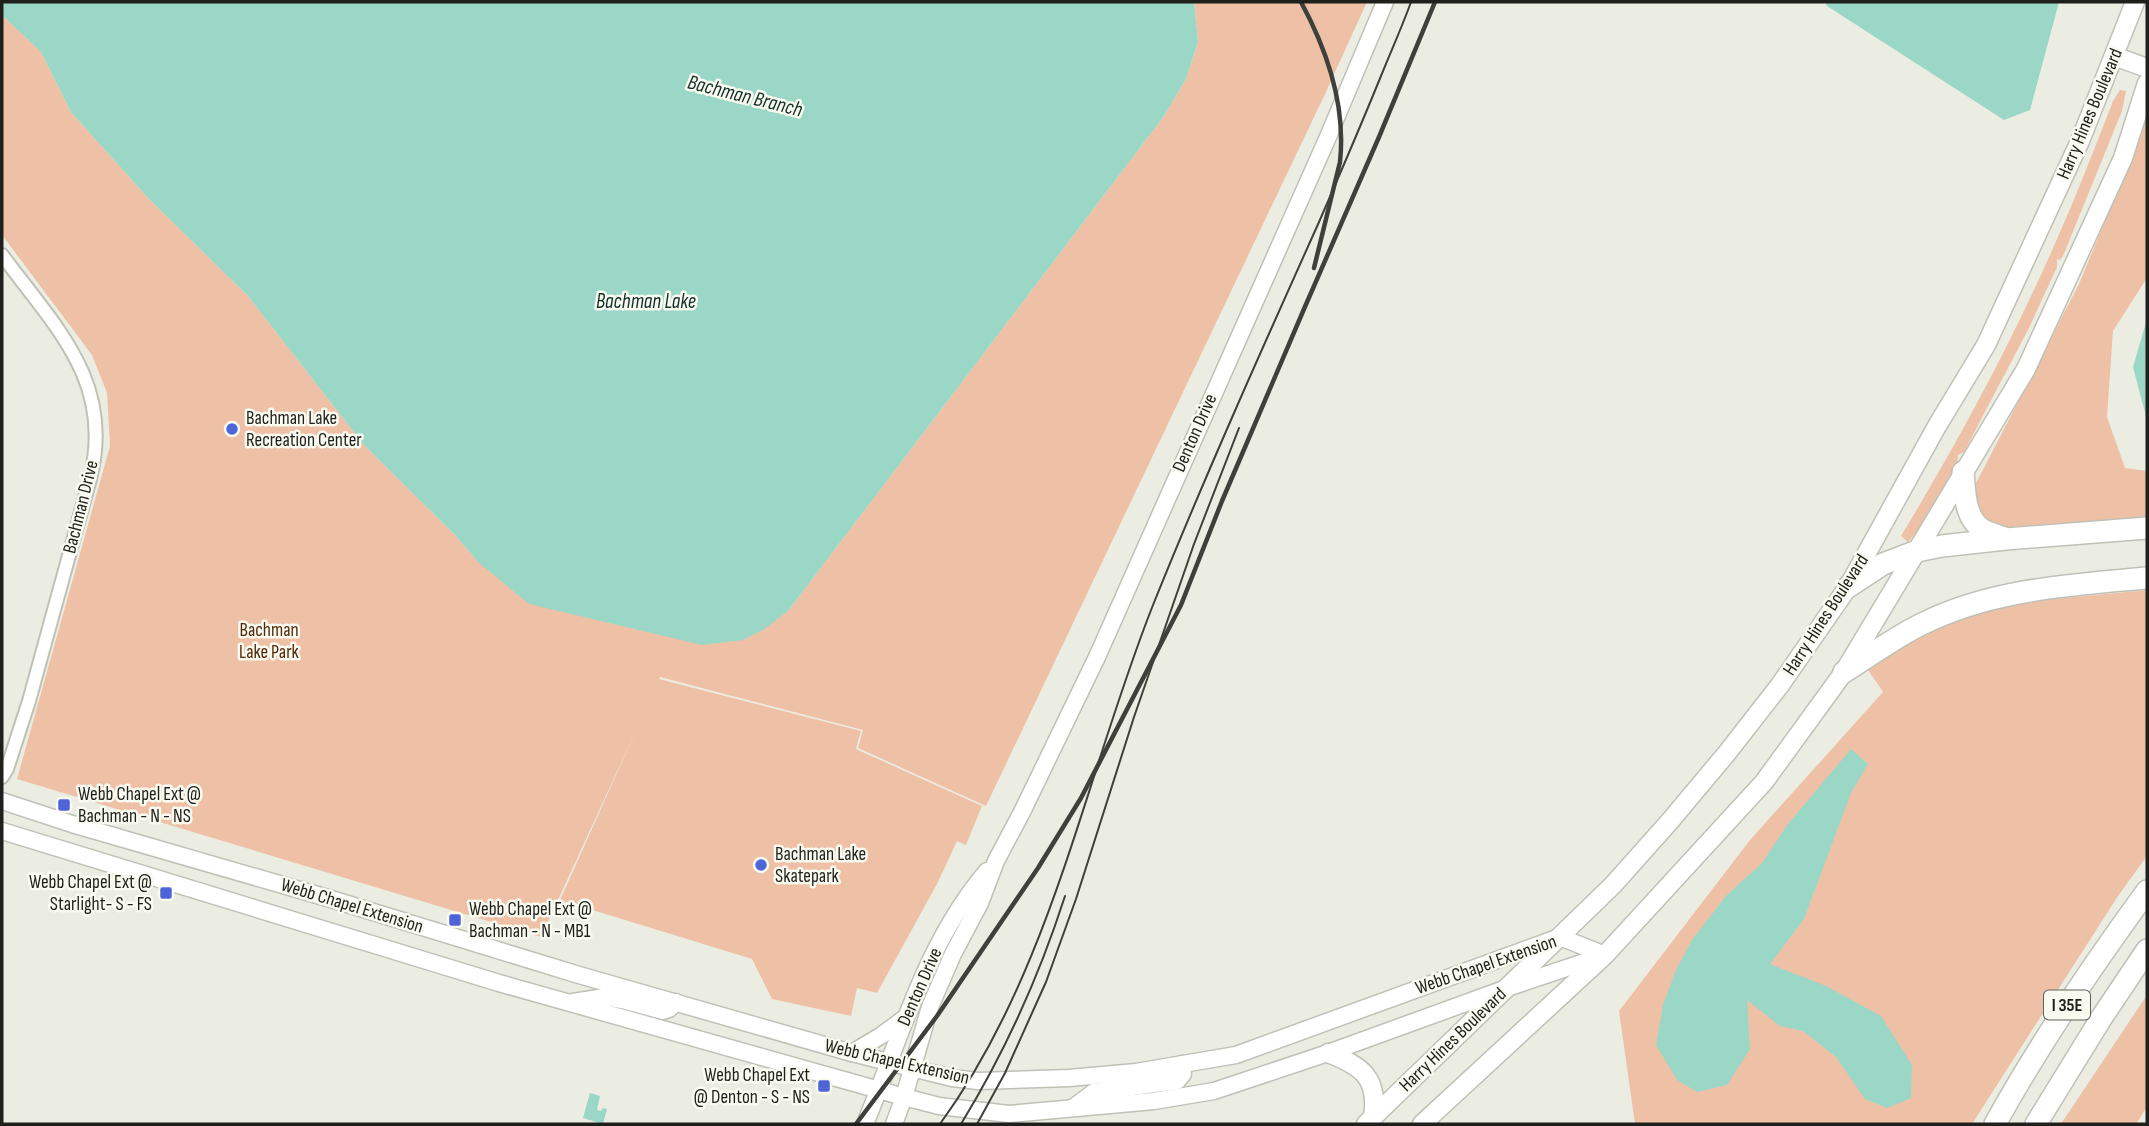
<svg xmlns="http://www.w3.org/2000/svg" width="2149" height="1126" font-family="'Sofia Sans Condensed',sans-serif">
<rect width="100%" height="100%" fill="#ebede3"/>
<g fill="#eec1a7">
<polygon points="1194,2 1367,2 1325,94 986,806 858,748 863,730 660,677 659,679 861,731 856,749 982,806 966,845 957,841 937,884 877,993 857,988 851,1016 772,999 752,959 560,900 638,726 541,937 17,779 110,446 107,393 92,355 2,235 2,15 41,52 71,112 148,198 248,296 364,445 456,536 478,562 788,611 1164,116 1186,79 1198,42"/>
<path d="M2120,90L2126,91L2122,111L2063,256L2060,260L2057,259V267L2029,328L1964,452L1958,455L1957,464L1916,533L1908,542L1901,536C1959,440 2012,342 2057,239C2077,194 2095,147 2113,101Z"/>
<polygon points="2147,112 2147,278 2113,331 2107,417 2125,468 2147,471 2147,517 2004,528 1994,527 1979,515 1974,487 2079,284 2131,158"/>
<polygon points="2147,590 2147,856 2118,896 1972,1124 1635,1124 1619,1011 1750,840 1883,692 1868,670 1919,635 1963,617 2010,603"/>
<polygon points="2147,995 2147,1107 2136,1124 2061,1124"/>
</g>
<g fill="#9ad7c7">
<polygon points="2,2 1194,2 1198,42 1186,79 1164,116 788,611 763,630 743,640 702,645 529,604 478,562 456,536 364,445 248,296 148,198 71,112 41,52 2,15"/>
<polygon points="1825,2 2059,2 2030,110 2004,120 1827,6"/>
<polygon points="2147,319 2147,420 2133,367"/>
<polygon points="1851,749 1868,764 1851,793 1804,919 1770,964 1826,986 1881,1016 1912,1065 1911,1098 1887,1108 1865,1099 1836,1057 1803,1031 1780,1026 1747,1000 1750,1049 1727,1085 1697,1092 1677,1080 1656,1045 1663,1005 1676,970 1692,940 1726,896 1762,863 1788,824"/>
<polygon points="590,1093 600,1096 597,1110 601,1111 603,1108 607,1109 603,1124 583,1118"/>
</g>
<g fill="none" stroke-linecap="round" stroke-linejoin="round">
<defs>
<path id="street" d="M2,255C55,327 115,382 90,479L29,701L7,769L2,777"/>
<g id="secondary">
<polyline points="2,801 72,824 331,899 579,975 852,1053 952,1078 978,1081 1069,1078 1136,1072 1236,1055 1560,937 1605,955"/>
<polyline points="2,831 499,983 904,1097 939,1106 1009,1114 1154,1101 1214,1091 1328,1053 1507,988 1605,955"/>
<polyline points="573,1002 605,997 626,1001 663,1011 669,1009 676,1002"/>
<polyline points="852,1053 882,1035 905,1018"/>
<polyline points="1074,1107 1094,1092 1177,1081 1183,1074 1182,1064"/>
<path d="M865,1124C901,1037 925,944 987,871"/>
<polyline points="894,1124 904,1097 930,1007 953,954 980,903 996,861 1022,812 1097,657 1328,137 1385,2"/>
</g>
<g id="primary">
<polyline points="2114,56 2147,68"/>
<path d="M1328,1053C1362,1066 1379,1078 1373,1117"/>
<polyline points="1366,1124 1613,885 1670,821 1727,753 1780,685 1848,587 1937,426 1986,345 2080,141 2135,2"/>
<polyline points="1422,1124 1605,955 1764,782 1844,672 2026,369 2123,158 2147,83"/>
</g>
<g id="highway">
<path d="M1963,472C1965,492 1964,518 1983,530C1989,533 1997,535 2004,538"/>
<polyline points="1848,587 1883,564 1917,551 1942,546 2006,539 2147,528"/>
<path d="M1844,672C1870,656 1895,637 1922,624C1992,589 2071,585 2147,578"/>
<path d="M1995,1124C2040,1043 2092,966 2147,891"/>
<polyline points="2036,1124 2102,1017 2147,950"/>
</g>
</defs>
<use href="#street" stroke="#bfc1b7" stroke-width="16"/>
<use href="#secondary" stroke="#bfc1b7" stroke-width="19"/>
<use href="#primary" stroke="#bfc1b7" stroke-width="21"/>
<use href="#highway" stroke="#bfc1b7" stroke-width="24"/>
<use href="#street" stroke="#fff" stroke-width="12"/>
<use href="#secondary" stroke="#fff" stroke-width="16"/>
<use href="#primary" stroke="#fff" stroke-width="18"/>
<use href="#highway" stroke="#fff" stroke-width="21"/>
<g stroke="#3f3f3b" stroke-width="2">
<path d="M940,1124C1052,970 1084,779 1153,605C1205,476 1262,349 1319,222C1340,174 1361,125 1381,76C1391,51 1402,27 1411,2"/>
<path d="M961,1124C1005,1052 1039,977 1065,896"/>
<polyline points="977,1124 1005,1073 1046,982 1076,899 1134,717 1194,544 1239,428"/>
</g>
<g stroke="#3f3f3b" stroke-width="4.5">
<path d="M1301,2C1327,50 1346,106 1340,162L1314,268"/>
<polyline points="856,1124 937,1016 1038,868 1081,798 1181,605 1222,501 1304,309 1379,137 1435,2"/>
</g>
</g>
<g fill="#4e65da" stroke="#f9faf0" stroke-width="2.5">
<circle cx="232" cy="429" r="7"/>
<rect x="57" y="798" width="14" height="14" rx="3.5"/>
<circle cx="761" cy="865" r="7"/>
<rect x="159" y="886" width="14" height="14" rx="3.5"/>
<rect x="448" y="913" width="14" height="14" rx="3.5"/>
<rect x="817" y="1079" width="14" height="14" rx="3.5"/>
</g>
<g text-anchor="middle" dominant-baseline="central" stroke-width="5" stroke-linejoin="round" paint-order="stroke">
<rect fill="#f9faf0" stroke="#60615c" stroke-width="2" x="2044" y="990.5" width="46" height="29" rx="5"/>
<g font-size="18" font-weight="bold" fill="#1f1f1c">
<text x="2067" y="1005">I 35E</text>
</g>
<g font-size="19" fill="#1f1f1c" stroke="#f9faf0">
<text transform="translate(2090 114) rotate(-67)">Harry Hines Boulevard</text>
<text transform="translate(1195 433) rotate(-66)">Denton Drive</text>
<text transform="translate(81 507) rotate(-76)">Bachman Drive</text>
<text transform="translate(1826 615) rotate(-57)">Harry Hines Boulevard</text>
<text transform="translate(352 906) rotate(17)">Webb Chapel Extension</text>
<text transform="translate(1486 965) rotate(-19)">Webb Chapel Extension</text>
<text transform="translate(920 987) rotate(-66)">Denton Drive</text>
<text transform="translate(1453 1040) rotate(-44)">Harry Hines Boulevard</text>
<text transform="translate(897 1062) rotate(13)">Webb Chapel Extension</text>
</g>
<g font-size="19" fill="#1f1f1c" stroke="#f9faf0" text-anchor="start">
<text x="246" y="418">Bachman Lake<tspan x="246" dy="22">Recreation Center</tspan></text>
<text x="78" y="794">Webb Chapel Ext @<tspan x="78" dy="22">Bachman - N - NS</tspan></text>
<text x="775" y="854">Bachman Lake<tspan x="775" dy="22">Skatepark</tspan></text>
<text x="152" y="882" text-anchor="end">Webb Chapel Ext @<tspan x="152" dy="22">Starlight- S - FS</tspan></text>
<text x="469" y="909">Webb Chapel Ext @<tspan x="469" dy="22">Bachman - N - MB1</tspan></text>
<text x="810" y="1075" text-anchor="end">Webb Chapel Ext<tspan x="810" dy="22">@ Denton - S - NS</tspan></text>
</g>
<g font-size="19" fill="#54280a" stroke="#f9faf0">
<text x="269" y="630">Bachman<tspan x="269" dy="22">Lake Park</tspan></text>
</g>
<g font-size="21" font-style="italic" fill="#12302a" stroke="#f9faf0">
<text transform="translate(745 96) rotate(14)">Bachman Branch</text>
<text x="646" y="301">Bachman Lake</text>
</g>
</g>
<rect width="2149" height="1126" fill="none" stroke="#1f1f1c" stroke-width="7"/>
</svg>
